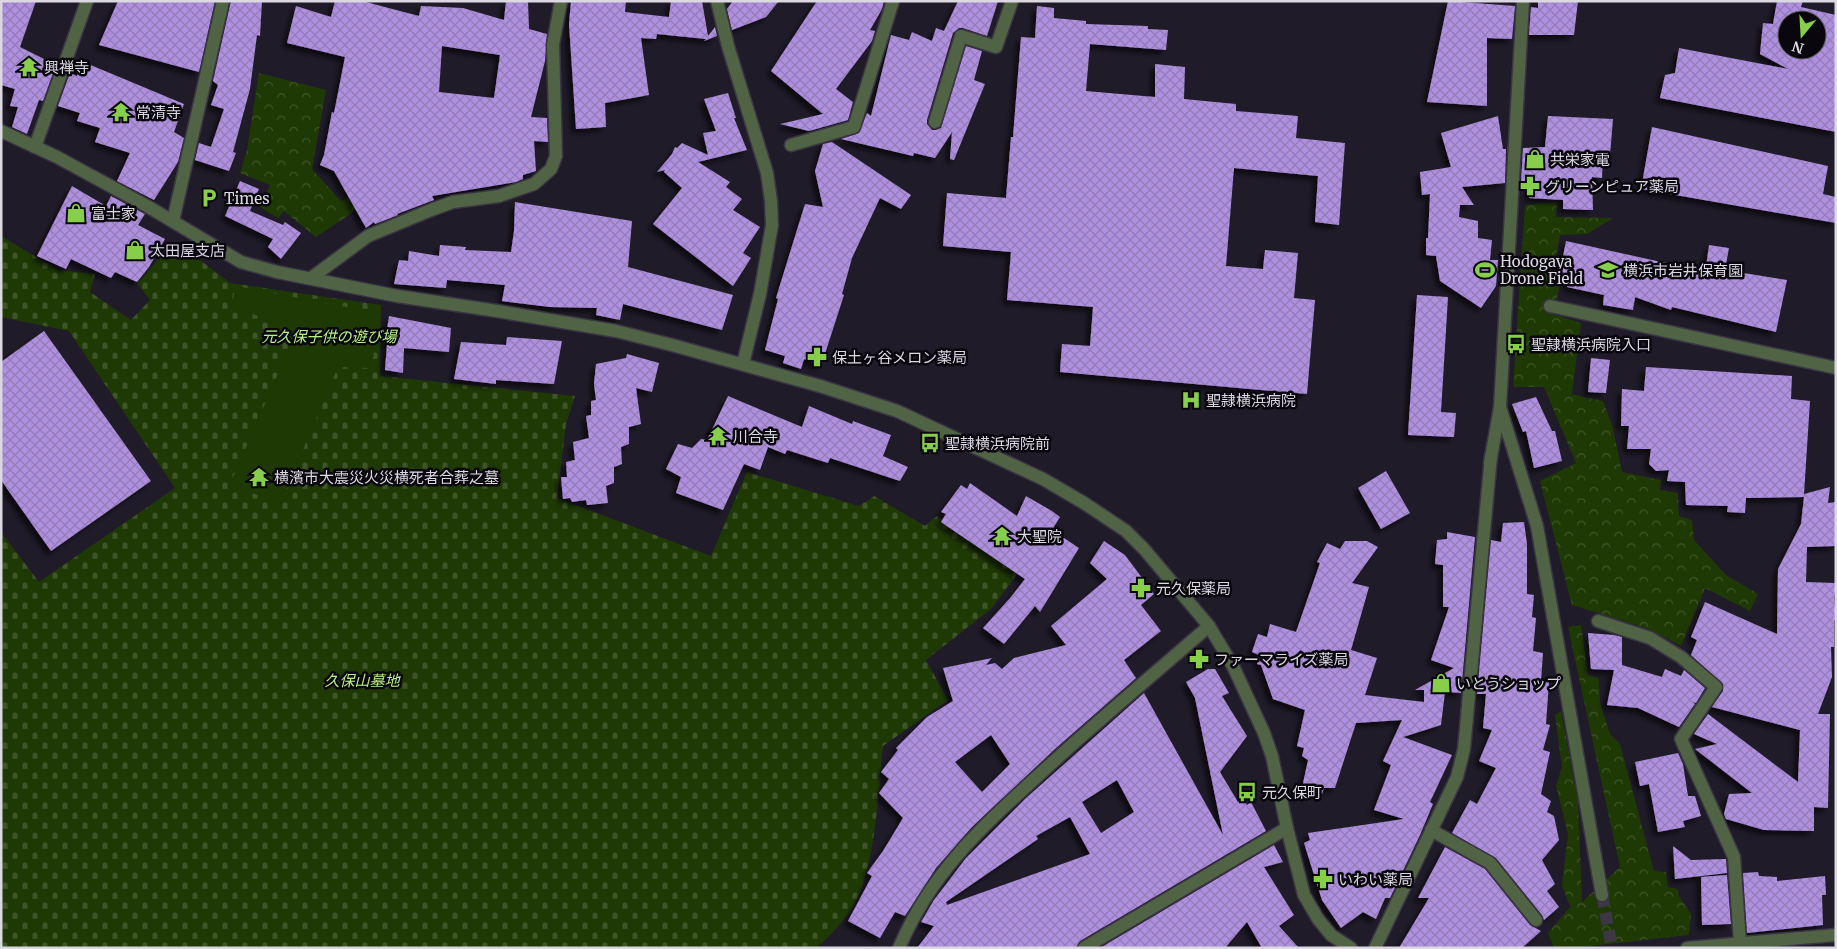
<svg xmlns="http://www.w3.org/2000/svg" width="1837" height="949" font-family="Merriweather,'Noto Sans JP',serif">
<defs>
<pattern id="forest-crowns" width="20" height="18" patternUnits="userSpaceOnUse" patternTransform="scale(1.25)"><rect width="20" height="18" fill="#1f3905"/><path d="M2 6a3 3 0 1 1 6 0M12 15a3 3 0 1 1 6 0" fill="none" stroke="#3f5529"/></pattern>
<pattern id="cemetery-stones" width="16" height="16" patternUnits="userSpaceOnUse" patternTransform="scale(1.25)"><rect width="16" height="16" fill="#1f3905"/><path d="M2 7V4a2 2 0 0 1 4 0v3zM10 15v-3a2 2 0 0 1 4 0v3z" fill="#3f5529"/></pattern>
<pattern id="building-cross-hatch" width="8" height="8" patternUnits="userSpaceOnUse" patternTransform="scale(1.25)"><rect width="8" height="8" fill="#af90df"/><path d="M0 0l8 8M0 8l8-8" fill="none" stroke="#947cb8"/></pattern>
<filter id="shadow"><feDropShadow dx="-4.5" dy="4.5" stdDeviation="2.5" flood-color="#0009"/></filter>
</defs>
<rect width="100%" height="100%" fill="#201b29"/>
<g fill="url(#forest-crowns)">
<polygon points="259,73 326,90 312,169 341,201 378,186 382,193 316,237 284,211 278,218 260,207 270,185 240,173 247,150"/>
<polygon points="1557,202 1556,217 1613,218 1587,234 1560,235 1553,277 1561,281 1553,314 1581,323 1572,394 1603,401 1613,428 1622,472 1661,480 1660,490 1678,493 1679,516 1692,520 1694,540 1726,575 1758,594 1750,611 1705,588 1681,646 1649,629 1572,605 1540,481 1576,463 1544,387 1513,387 1525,205"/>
<polygon points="1581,625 1588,675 1599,678 1600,703 1610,734 1620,744 1654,871 1666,872 1668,887 1678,889 1679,896 1691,914 1689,935 1574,948 1554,948 1548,933 1570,907 1562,885 1568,834 1556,786 1562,767 1555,715 1561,711 1578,801 1582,902 1620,867 1568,627"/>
</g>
<path fill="url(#cemetery-stones)" d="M1,236L58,270L95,274L90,292L131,320L150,300L137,283L175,241L230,283L381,305L380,376L575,396L566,424L557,498L711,556L747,472L859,506L874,496L925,526L937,516L1019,572L991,609L926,660L948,700L883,746C878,792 876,861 856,901C847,919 831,935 816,948H1V532L39,582L175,488L69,331L1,317Z"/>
<polygon fill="#1f3905" points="236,286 378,313 372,368 338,367 280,504 230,484 295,335 232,303"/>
<g fill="url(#building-cross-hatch)" fill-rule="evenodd" filter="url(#shadow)">
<polygon points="1,1 36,1 20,47 56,65 43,101 39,100 27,134 12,127 18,107 10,106 15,89 1,85"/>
<polygon points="118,1 215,1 199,72 99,45"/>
<polygon points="231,1 262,1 260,36 257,35 250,89 233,152 236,153 229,171 195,160 199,143 211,147 224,109 211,105 218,85 213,81"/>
<path d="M335,1H362L419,16L421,6L463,8L504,20L506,1H528L529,29L547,34L545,61L531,117L547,118L548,142L534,141L536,171L523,175V179L516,182L432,196L434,200L397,214L398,215L375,224L374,222L366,228L334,171L320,165L324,155L332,112L334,113L345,57L287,43L296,6L331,17ZM442,46L500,55L494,98L439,92Z"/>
<polygon points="571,1 626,1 625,12 669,17 671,1 702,1 708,36 715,27 717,36 704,41 706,39 657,34 656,39 641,38 649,95 605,103 606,127 576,129 569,24"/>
<polygon points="733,1 779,1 766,17 732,30 727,9"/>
<polygon points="817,1 884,1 882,9 870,30 875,31 872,41 836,89 853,102 848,120 809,131 780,124 823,114 771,71"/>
<polygon points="958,1 998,1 987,36 963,28 959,28 953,33 927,120 927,124 932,130 936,130 941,128 966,46 982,51 974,80 985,84 954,160 950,159 952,132 935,158 914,153 913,156 841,139 859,133 867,113 871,116 891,35 909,40 912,32 932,41 936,28 944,31"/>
<polygon points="1448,1 1515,6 1512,39 1487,38 1487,106 1427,102"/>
<polygon points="1538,1 1578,1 1574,35 1529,35 1531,7 1538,8"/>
<path d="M1777,1H1803L1801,7L1836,15V132L1660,98L1665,75L1675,73L1679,48L1788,69L1760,54L1763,23L1773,24ZM1787,20H1817V50H1787Z"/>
<polygon points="1037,6 1054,8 1054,18 1086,21 1086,24 1148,26 1148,29 1168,30 1166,50 1090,44 1086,91 1155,97 1155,64 1185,67 1184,99 1236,104 1236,111 1298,116 1296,138 1345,143 1339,225 1315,222 1318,176 1234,168 1226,266 1263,269 1265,250 1298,253 1294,298 1315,300 1307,394 1060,372 1062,344 1090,346 1093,307 1007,300 1011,252 943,246 947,193 1006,198 1011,137 1013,137 1021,37 1035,38"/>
<polygon points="81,61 184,104 174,132 184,138 178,162 154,200 117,181 130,153 95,142 100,128 77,121 80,113 58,106 70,73 77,76"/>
<polygon points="728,93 736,118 734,118 747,150 698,162 730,182 726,187 742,199 733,210 760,227 743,253 751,258 733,286 653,224 682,188 664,172 665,170 657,172 672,154 675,147 677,148 682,143 708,155 703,133 716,131 704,99"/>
<polygon points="1498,116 1503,149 1506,149 1505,183 1462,187 1474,205 1460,205 1459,217 1478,221 1478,238 1492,240 1490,260 1498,260 1496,286 1481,308 1440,281 1436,256 1426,255 1426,238 1428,238 1430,194 1422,195 1420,172 1451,167 1441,133"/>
<polygon points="1548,116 1613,119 1610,155 1603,155 1602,178 1592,177 1593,210 1563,209 1563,200 1529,198 1531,181 1521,182 1523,148 1545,147"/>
<polygon points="1652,127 1828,166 1823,194 1836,197 1836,223 1641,189"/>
<polygon points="832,142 911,195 901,209 880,198 852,258 842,294 844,295 821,366 804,359 801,369 783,363 785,356 765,350 778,299 776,298 805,204 823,207 815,171 823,144"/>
<polygon points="240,181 259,189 250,211 283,225 285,222 301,233 281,259 268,247 273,239 225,216"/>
<polygon points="72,186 106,206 111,196 143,213 145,214 138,225 165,239 149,267 137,282 115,272 111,278 71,259 66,269 37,256"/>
<polygon points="515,202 632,221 628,267 733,295 722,330 623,304 620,320 596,315 597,308 550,307 502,301 505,285 447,280 446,288 394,284 399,260 408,261 409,251 439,256 440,245 466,247 465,250 511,252 514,231"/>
<polygon points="1566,241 1702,271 1703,266 1706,267 1709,245 1729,248 1725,270 1787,280 1776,332 1672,307 1671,310 1635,297 1633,310 1603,305 1604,295 1567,287 1569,274 1560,272"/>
<polygon points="1417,295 1448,297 1441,412 1456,413 1454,437 1408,435"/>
<polygon points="389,316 451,328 449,352 404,348 403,373 385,370 387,344 385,343"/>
<polygon points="44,331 151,481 51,551 1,480 1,362"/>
<polygon points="507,337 562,341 554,384 496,380 496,384 454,379 461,342 506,345"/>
<polygon points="627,354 659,363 652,392 636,388 641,424 629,427 629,444 621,447 622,464 614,467 614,483 606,486 608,503 587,505 586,500 572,502 570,498 563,499 561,477 567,477 566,462 575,460 573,442 589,438 586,416 591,415 591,401 596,400 594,384 596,364 626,358"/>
<polygon points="1591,358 1610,360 1606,393 1588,392"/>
<polygon points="1646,367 1792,376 1791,399 1810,401 1804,494 1830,487 1828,503 1836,502 1836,546 1807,547 1806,582 1836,583 1834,598 1836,620 1834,620 1834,647 1831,647 1832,677 1818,714 1830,714 1828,808 1814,807 1814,831 1764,830 1726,819 1724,814 1729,794 1752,793 1695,749 1717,744 1694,734 1708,714 1798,782 1800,730 1712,707 1723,691 1723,684 1691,655 1697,640 1691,637 1705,602 1777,634 1778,569 1801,524 1804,497 1746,498 1745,513 1727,512 1728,506 1686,505 1685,482 1667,481 1669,470 1656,471 1649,464 1651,449 1627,449 1629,426 1621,426 1622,389 1644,391"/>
<polygon points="728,396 802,427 809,406 852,424 853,421 891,435 883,456 908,467 900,481 830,458 828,463 787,450 785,454 768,447 760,470 744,464 723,510 676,493 681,477 666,469 678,444 692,448 701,439 707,440"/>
<polygon points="1536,397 1552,431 1555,431 1562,461 1534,468 1526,431 1523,432 1512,404"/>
<polygon points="1386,471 1410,513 1381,529 1358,488"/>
<polygon points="970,483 1017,516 1026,496 1052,511 1060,517 1052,530 1079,548 1040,612 1035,606 1004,644 983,628 1011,597 1025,579 941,522 946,514 941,512 961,485 967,489"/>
<polygon points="1524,522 1527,544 1527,594 1534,595 1532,617 1536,618 1533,651 1543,653 1541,681 1549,682 1546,724 1550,725 1543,750 1550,752 1541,794 1551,801 1547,812 1554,816 1559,840 1542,860 1555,884 1547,891 1559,907 1544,920 1542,915 1496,858 1452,833 1470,800 1477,804 1496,768 1479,761 1492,730 1483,728 1486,694 1477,694 1491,540 1501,542 1503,523"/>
<polygon points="1447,532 1475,537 1461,693 1445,692 1441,725 1403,737 1452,755 1430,802 1433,804 1420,835 1390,898 1385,898 1376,919 1363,912 1341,928 1322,900 1304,843 1310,840 1308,833 1404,819 1374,810 1391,765 1383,761 1402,720 1356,723 1335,788 1324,788 1322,794 1302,788 1308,760 1302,756 1304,748 1297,746 1305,710 1273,699 1261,665 1257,664 1259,655 1252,652 1258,634 1267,637 1270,624 1296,632 1320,563 1317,562 1327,543 1340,549 1345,541 1367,541 1378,547 1352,583 1369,587 1351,650 1377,658 1365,695 1424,702 1424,690 1415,690 1454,668 1431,660 1449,607 1443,607 1443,565 1435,564 1437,540 1447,539"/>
<path d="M1104,541L1125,555L1154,594L1141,605L1161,631L1124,660L1136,678L1056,748L972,827L936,868L905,916L895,912L880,938L848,921L872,876L867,873L883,851L903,818L879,793L889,779L881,772L898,750L896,748L927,717L953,701L943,668L992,658L986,665L995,663L1002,669L1014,658L1066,645L1051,626L1107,579L1090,563ZM991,735L1010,764L982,792L955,762Z"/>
<polygon points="1588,633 1614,635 1622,637 1622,665 1662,677 1665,669 1681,676 1684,670 1705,688 1696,703 1693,702 1695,704 1679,727 1638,708 1607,705 1614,670 1591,669"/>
<path d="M1208,669H1215L1229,693L1222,696L1247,736L1220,772L1238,802L1243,799L1247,805L1251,802L1266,831L1080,941L1076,948H917L934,926L921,922L934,900L966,858L1025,799L1144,693L1223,835L1195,698L1186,682ZM1117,780L1134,812L1101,833L1082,802ZM1070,817L1090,854L947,905L946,902L1038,839L1036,836Z"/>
<polygon points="1678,753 1683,764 1688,796 1695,796 1701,816 1683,821 1685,827 1658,832 1649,784 1640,786 1635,762"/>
<polygon points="1274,845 1283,862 1264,867 1294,915 1279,926 1299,948 1262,948 1247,922 1225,948 1100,948"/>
<polygon points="1673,846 1691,860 1726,859 1727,873 1675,879"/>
<polygon points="1445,847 1485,869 1530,925 1541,931 1522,948 1399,948 1429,898 1418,898"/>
<polygon points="1758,872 1759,876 1777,877 1777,881 1825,876 1826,895 1822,895 1823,925 1747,933 1743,873"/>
<polygon points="1727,875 1731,924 1702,925 1701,877"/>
</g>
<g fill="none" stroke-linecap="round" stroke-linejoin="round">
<polyline stroke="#3c3745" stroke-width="12" stroke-dasharray="12 6" stroke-linecap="butt" points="1602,895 1612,948"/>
<defs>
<g id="minor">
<polyline points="717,1 728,46 767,173 771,201 772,225 760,294 743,364"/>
<polyline points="935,122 961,36 996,47 1012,1"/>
<polyline points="1,131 57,157 147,206 241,262 277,272 397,296 497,311 616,331 672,345 820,386 897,411 1043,479 1084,503 1126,531 1144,549 1209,626 1233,666 1264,733 1272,756 1287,828 1304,895 1318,919 1331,935 1351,948"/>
<polyline points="791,145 854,127 893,1"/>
<polyline points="35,147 87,1"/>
<polyline points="173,221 223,1"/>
<polyline points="311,278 368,236 431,210 453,202 499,196 534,184 551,169 556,156 553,44 561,1"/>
<polyline points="1550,306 1836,368"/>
<polyline points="1500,407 1537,526 1602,895"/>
<polyline points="1490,463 1500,407 1523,1"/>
<polyline points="1598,621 1650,638 1681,657 1716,687 1681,739 1734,857 1740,943"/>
<polyline points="1431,830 1490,863 1536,920"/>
<path d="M899,948C932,871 981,828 1041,773C1095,723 1153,675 1209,626"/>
<polyline points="1084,948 1287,828"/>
<polyline points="1375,948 1457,777 1464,749 1491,456"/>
<polyline points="1687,948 1836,935"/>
</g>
</defs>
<use href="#minor" stroke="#3a3543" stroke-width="15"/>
<use href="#minor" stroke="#506344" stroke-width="12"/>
</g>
<defs>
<symbol id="temple-bare" viewBox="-9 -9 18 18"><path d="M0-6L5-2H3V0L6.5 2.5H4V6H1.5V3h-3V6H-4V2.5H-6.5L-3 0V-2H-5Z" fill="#87cf4a" stroke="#09070d" stroke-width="2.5" paint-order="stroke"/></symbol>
<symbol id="shop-bare" viewBox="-9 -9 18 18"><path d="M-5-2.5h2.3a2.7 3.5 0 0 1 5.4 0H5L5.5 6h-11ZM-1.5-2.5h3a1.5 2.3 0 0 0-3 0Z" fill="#87cf4a" stroke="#09070d" stroke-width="2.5" paint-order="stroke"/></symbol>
<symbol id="pharmacy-bare" viewBox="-9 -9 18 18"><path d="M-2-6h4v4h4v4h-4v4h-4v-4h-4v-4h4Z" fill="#87cf4a" stroke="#09070d" stroke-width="2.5" paint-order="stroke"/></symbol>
<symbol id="parking-bare" viewBox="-9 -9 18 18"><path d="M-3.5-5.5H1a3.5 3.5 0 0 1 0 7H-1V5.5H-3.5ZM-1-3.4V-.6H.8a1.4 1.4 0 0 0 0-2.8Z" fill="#87cf4a" stroke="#09070d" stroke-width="2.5" paint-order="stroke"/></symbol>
<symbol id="stadium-bare" viewBox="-9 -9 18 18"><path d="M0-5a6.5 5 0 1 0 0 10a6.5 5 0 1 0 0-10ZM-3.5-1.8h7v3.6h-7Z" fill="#87cf4a" stroke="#09070d" stroke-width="2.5" paint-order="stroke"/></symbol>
<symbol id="school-bare" viewBox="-9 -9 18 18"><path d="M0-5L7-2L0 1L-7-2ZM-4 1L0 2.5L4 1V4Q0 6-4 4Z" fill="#87cf4a" stroke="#09070d" stroke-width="2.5" paint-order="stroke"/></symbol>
<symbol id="bus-bare" viewBox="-9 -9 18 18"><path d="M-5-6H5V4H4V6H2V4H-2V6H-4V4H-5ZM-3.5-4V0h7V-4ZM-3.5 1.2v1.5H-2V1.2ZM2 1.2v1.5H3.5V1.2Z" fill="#87cf4a" stroke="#09070d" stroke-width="2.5" paint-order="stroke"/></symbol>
<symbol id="hospital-bare" viewBox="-9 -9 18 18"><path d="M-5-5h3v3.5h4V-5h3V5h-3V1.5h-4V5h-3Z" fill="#87cf4a" stroke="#09070d" stroke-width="2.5" paint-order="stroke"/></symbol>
</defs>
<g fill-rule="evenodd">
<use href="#temple-bare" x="15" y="53" width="28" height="28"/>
<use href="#temple-bare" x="107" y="98" width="28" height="28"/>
<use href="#shop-bare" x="1521" y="145" width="28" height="28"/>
<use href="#pharmacy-bare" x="1516" y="172" width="28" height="28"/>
<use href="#parking-bare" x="195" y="184" width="28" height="28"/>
<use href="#shop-bare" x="62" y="199" width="28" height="28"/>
<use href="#shop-bare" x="121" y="236" width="28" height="28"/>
<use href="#stadium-bare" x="1471" y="256" width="28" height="28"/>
<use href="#school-bare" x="1594" y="256" width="28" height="28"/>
<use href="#bus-bare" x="1502" y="330" width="28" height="28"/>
<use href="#pharmacy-bare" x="803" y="343" width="28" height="28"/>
<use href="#hospital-bare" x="1177" y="386" width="28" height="28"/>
<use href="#temple-bare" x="704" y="422" width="28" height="28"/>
<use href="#bus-bare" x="916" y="429" width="28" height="28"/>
<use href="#temple-bare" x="245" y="463" width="28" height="28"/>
<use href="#temple-bare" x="988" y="522" width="28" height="28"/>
<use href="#pharmacy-bare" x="1127" y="574" width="28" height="28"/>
<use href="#pharmacy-bare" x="1185" y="645" width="28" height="28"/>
<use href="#shop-bare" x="1427" y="669" width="28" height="28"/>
<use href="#bus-bare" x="1233" y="778" width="28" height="28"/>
<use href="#pharmacy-bare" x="1309" y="865" width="28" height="28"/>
</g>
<g text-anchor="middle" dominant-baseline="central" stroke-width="5" stroke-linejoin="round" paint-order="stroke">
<g font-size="15" fill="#dbd8e1" stroke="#09070d" text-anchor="start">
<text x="44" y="67">興禅寺</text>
<text x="136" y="112">常清寺</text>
<text x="1550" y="159">共栄家電</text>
<text x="1545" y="186">グリーンピュア薬局</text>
<text x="224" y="198">Times</text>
<text x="91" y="213">富士家</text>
<text x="150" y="250">太田屋支店</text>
<text x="1500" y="261">Hodogaya<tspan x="1500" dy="17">Drone Field</tspan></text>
<text x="1623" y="270">横浜市岩井保育園</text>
<text x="1531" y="344">聖隷横浜病院入口</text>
<text x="832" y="357">保土ヶ谷メロン薬局</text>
<text x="1206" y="400">聖隷横浜病院</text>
<text x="733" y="436">川合寺</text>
<text x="945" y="443">聖隷横浜病院前</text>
<text x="274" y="477">横濱市大震災火災横死者合葬之墓</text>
<text x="1017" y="536">大聖院</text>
<text x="1156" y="588">元久保薬局</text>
<text x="1214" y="659">ファーマライズ薬局</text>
<text x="1456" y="683">いとうショップ</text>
<text x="1262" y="792">元久保町</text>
<text x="1338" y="879">いわい薬局</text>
</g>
<g font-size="15" font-style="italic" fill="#b5f189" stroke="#09070d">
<text x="329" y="336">元久保子供の遊び場</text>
<text x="362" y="680">久保山墓地</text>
</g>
</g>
<rect width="1837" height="949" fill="none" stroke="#dbd8e1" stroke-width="5"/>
<g transform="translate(1802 35) rotate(198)"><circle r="24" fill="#09070d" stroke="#5d5b62"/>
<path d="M0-4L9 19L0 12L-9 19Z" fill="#87cf4a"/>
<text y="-8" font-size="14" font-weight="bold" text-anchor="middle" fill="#dbd8e1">N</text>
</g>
</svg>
